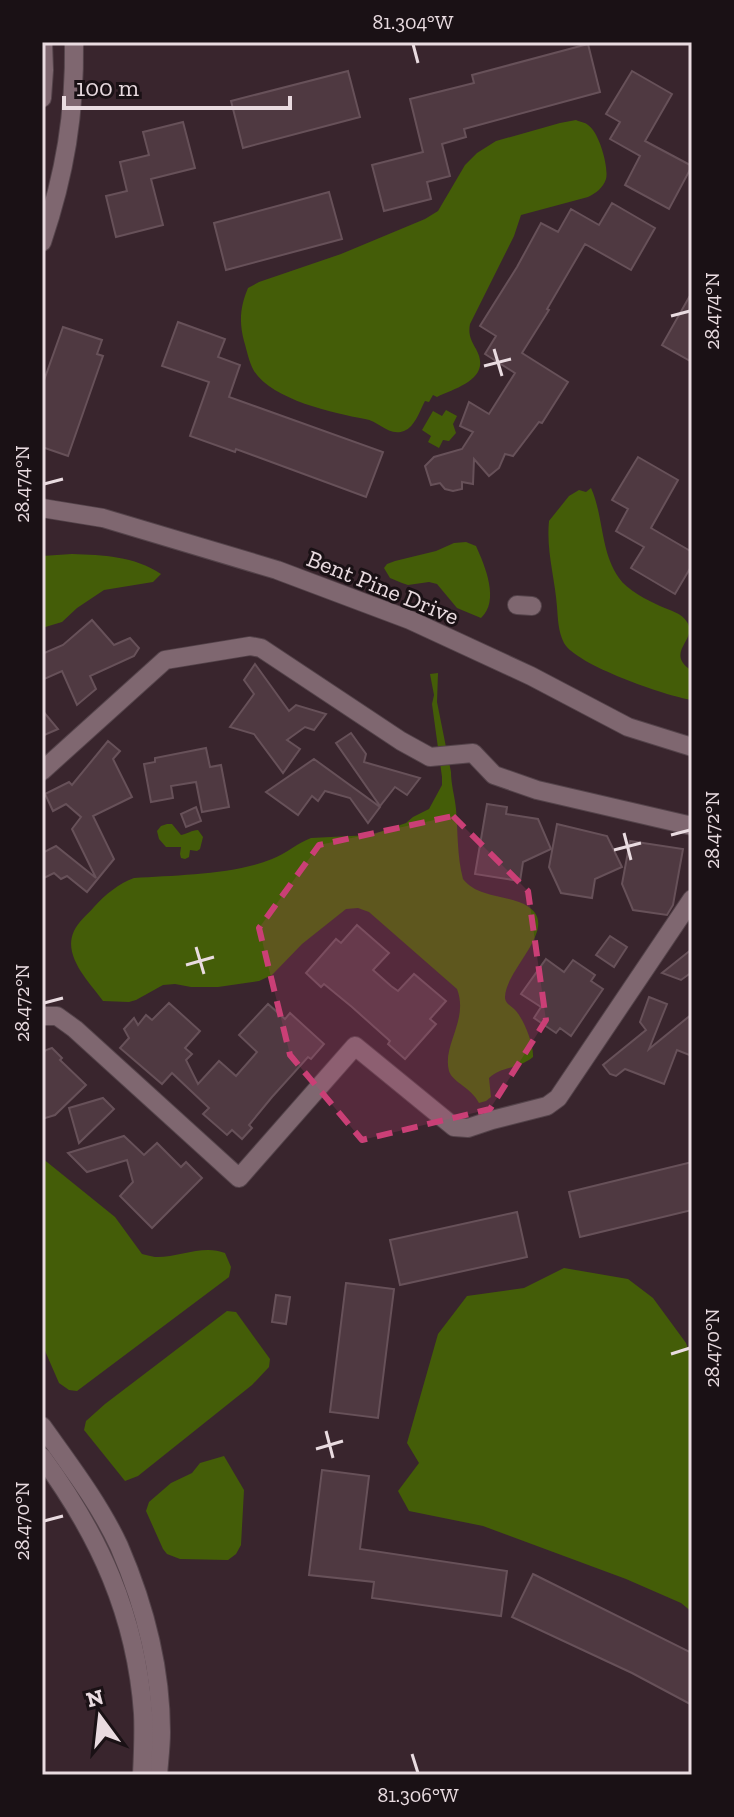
<svg xmlns="http://www.w3.org/2000/svg" width="734" height="1817" font-family="'Zilla Slab',serif">
<rect width="100%" height="100%" fill="#39252d"/>
<g fill="#445d08">
<path d="M576,120C580,122 585,122 588,125C599,132 609,167 606,179C603,188 596,193 588,197L521,215L514,236L470,324C468,335 471,340 476,349C492,378 459,387 437,397L433,395L429,402L425,401C420,410 415,427 404,431C389,437 379,421 365,419C333,413 273,400 254,371C249,362 247,351 244,341C239,322 240,307 248,288L259,282L341,254L425,219L438,211L465,165L477,153L496,141L560,123Z"/>
<polygon points="446,410 457,416 453,424 456,433 449,441 443,440 439,448 428,442 431,436 422,430 433,411 442,416"/>
<path d="M591,488C604,517 600,551 619,578C627,590 647,600 660,606C669,610 682,613 687,622C699,640 663,652 692,671V700C666,696 576,665 564,643C558,631 558,619 557,607C555,578 546,551 549,521L569,496L579,490L586,492Z"/>
<path d="M466,542L476,546C485,566 500,601 481,618L457,608L437,584L429,582L408,585L402,583L390,578L384,568L387,564L395,561L436,551L454,543Z"/>
<path d="M72,554C103,555 134,556 161,574L153,582L104,590L77,608L62,622L42,628V556Z"/>
<path d="M438,673L437,702L451,772C451,785 455,797 456,809C458,833 457,856 463,879C476,896 501,895 519,902C569,921 506,966 505,997C505,1004 512,1006 516,1011C524,1020 534,1045 533,1057C517,1070 501,1066 489,1078L491,1097L486,1101L479,1103C471,1087 453,1083 449,1071C442,1045 469,1020 457,989L369,912L358,908L346,909L302,944L272,975L259,981L218,987H191L175,984L163,985L136,1000L129,1002L103,1001C90,983 62,956 74,931C78,922 88,914 94,907C105,895 119,883 134,878C176,875 233,875 272,859C286,854 297,843 311,838L371,835L406,823L413,817L429,809L442,785V777L432,704L434,695L430,674Z"/>
<path d="M167,824H172L181,835C187,834 192,830 198,830L203,837L200,849L197,851L190,850L189,857L185,859L181,858L180,854L181,847H166L159,839L157,831L161,826Z"/>
<path d="M42,1158L115,1217L142,1254C146,1255 150,1256 155,1257C178,1258 203,1244 225,1253L231,1267L229,1277L77,1391L69,1390L59,1383L42,1344Z"/>
<polygon points="564,1268 628,1279 653,1298 686,1343 692,1360 692,1612 681,1603 626,1579 483,1526 409,1511 398,1491 419,1463 407,1443 438,1334 467,1296 524,1288"/>
<polygon points="227,1311 236,1312 270,1359 269,1367 252,1385 138,1476 125,1481 84,1430 86,1421 105,1404"/>
<polygon points="224,1456 244,1490 241,1545 236,1554 228,1560 180,1559 167,1554 163,1549 146,1511 149,1502 171,1483 192,1473 200,1463"/>
</g>
<g fill="#4f3941" stroke="#675159" stroke-width="2">
<polygon points="588,44 600,92 464,129 466,137 442,144 450,176 427,182 431,199 384,211 372,165 423,152 410,99 474,83 472,75"/>
<polygon points="348,71 360,117 243,148 231,101"/>
<polygon points="632,71 672,94 645,141 692,166 669,209 625,185 640,156 610,139 620,122 606,114"/>
<polygon points="183,122 195,168 151,179 163,225 116,237 106,196 127,191 120,162 149,155 143,132"/>
<polygon points="329,192 342,239 226,270 214,223"/>
<polygon points="612,203 655,228 631,270 585,244 547,309 549,310 522,353 568,382 542,423 539,422 513,456 505,454 499,468 489,476 474,459 473,484 462,482 462,489 453,491 445,489 440,483 431,485 425,466 434,457 462,449 473,432 460,426 469,402 489,414 515,373 485,354 496,336 480,326 517,267 541,223 558,232 571,209 599,225"/>
<polygon points="692,292 692,362 662,345"/>
<polygon points="178,322 225,339 218,357 240,365 229,397 383,452 366,497 236,449 235,452 190,436 209,382 162,366"/>
<polygon points="63,327 102,340 97,354 103,356 68,456 42,447 42,386"/>
<polygon points="638,457 678,480 651,528 692,552 692,565 675,594 631,568 644,547 616,531 628,509 612,500"/>
<polygon points="92,620 114,645 130,638 139,648 134,656 90,676 96,689 77,705 62,671 42,680 42,654 63,645"/>
<polygon points="255,664 289,711 296,705 326,714 314,730 305,727 287,740 300,749 283,773 254,734 230,727 254,694 244,680"/>
<polygon points="42,710 58,729 42,736"/>
<polygon points="351,733 366,754 364,762 420,778 407,795 395,787 380,806 336,743"/>
<polygon points="108,741 120,751 113,759 132,797 93,816 114,859 87,892 67,876 61,879 54,873 42,879 42,853 56,846 96,878 72,829 81,817 66,804 53,811 45,794 69,782 72,785"/>
<polygon points="206,748 210,767 221,765 229,807 202,812 196,782 171,786 173,798 151,802 144,764 155,762 155,758"/>
<polygon points="314,759 380,807 368,823 350,798 325,791 318,801 312,796 298,815 266,792"/>
<polygon points="487,804 507,807 506,814 538,819 551,849 523,862 520,881 475,874"/>
<polygon points="196,807 201,821 186,827 181,814"/>
<polygon points="557,824 607,836 622,867 595,879 592,898 561,893 549,867"/>
<polygon points="630,841 683,849 673,905 667,915 633,910 622,884"/>
<polygon points="357,925 389,953 373,970 391,986 398,991 414,974 446,1001 430,1019 436,1024 405,1059 388,1044 390,1041 352,1007 324,984 321,987 306,973 336,939 341,943"/>
<polygon points="610,936 627,947 614,967 596,955"/>
<polygon points="692,949 692,972 681,980 662,973"/>
<polygon points="546,959 564,972 573,960 595,975 591,981 603,989 571,1036 560,1028 556,1033 534,1018 541,1007 521,994"/>
<polygon points="649,997 667,1004 649,1049 692,1014 692,1056 677,1050 664,1084 625,1069 616,1076 610,1074 603,1065 646,1030 640,1022"/>
<polygon points="169,1003 200,1031 185,1048 192,1054 186,1060 198,1084 219,1061 236,1076 251,1059 257,1052 239,1035 268,1004 285,1019 290,1013 324,1044 311,1059 308,1057 272,1097 249,1125 252,1128 242,1139 232,1130 227,1135 203,1114 209,1108 172,1073 162,1084 120,1048 129,1038 124,1029 134,1018 138,1025 146,1015 152,1020"/>
<polygon points="52,1048 62,1058 60,1060 86,1085 55,1115 42,1119 42,1054 46,1050"/>
<polygon points="103,1098 114,1109 79,1143 69,1108"/>
<polygon points="124,1136 144,1155 157,1143 181,1167 186,1162 202,1178 152,1228 120,1196 133,1182 127,1160 87,1172 68,1153"/>
<polygon points="692,1162 692,1210 580,1237 569,1192"/>
<polygon points="517,1212 527,1257 400,1285 390,1240"/>
<polygon points="346,1283 394,1289 378,1418 330,1412"/>
<polygon points="276,1295 290,1297 286,1324 272,1322"/>
<polygon points="322,1470 369,1476 360,1549 507,1571 501,1616 372,1598 374,1582 309,1575"/>
<polygon points="533,1574 692,1653 692,1705 632,1673 512,1617"/>
</g>
<g fill="none" stroke-linecap="round" stroke-linejoin="round">
<defs>
<g id="minor">
<polyline points="42,98 44,70 43,42"/>
<path d="M42,242C65,174 75,114 74,42"/>
<polyline points="42,508 103,518 277,570 410,620 531,676 628,727 692,747"/>
<polyline points="517,605 532,606"/>
<polyline points="42,771 165,660 250,646 261,648 401,741 430,757 473,753 494,775 537,790 692,826"/>
<polyline points="42,1016 57,1016 75,1029 239,1178 355,1046 454,1127 468,1128 492,1120 547,1106 558,1098 692,899"/>
<path d="M42,1426C69,1464 99,1503 119,1546C144,1604 161,1668 161,1732C161,1746 159,1761 158,1775"/>
<path d="M42,1457C99,1535 136,1615 143,1713C144,1733 143,1755 142,1775"/>
</g>
</defs>
<use href="#minor" stroke="#54434a" stroke-width="20"/>
<use href="#minor" stroke="#7f6770" stroke-width="18"/>
</g>
<path fill="#ca3f76" fill-opacity="0.2" stroke="#ca3f76" stroke-width="6" stroke-dasharray="16 10" stroke-linejoin="round" d="M453,816L528,891L546,1020L490,1109L362,1140L290,1055L259,928L319,845Z"/>
<path fill="none" stroke="#e9dbe0" stroke-width="3" d="M413,44L418,63M671,316L690,311M494,349L502,376M484,366L511,359M44,484L63,479M624,833L631,860M671,835L690,830M614,850L641,843M196,947L204,974M186,965L214,957M44,1003L63,998M671,1354L690,1348M326,1431L333,1458M316,1449L343,1441M44,1521L63,1516M412,1754L418,1773"/>
<g text-anchor="middle" dominant-baseline="central" stroke-width="6" stroke-linejoin="round" paint-order="stroke">
<g font-size="24" fill="#e9dbe0" stroke="#1a1115">
<text transform="translate(383 587) rotate(22)">Bent Pine Drive</text>
</g>
</g>
<rect width="734" height="1817" fill="none" stroke="#1a1115" stroke-width="88"/>
<g transform="translate(100 1717) rotate(345)" stroke="#1a1115" stroke-width="6" paint-order="stroke">
<path d="M0-6L14 30L0 20L-14 30Z" fill="#e9dbe0"/>
<text y="-12" font-size="22" font-weight="bold" text-anchor="middle" fill="#e9dbe0">N</text>
</g>
<path d="M64 96v12h226v-12" fill="none" stroke="#e9dbe0" stroke-width="4"/>
<text x="76" y="96" font-size="24" fill="#e9dbe0" stroke="#1a1115" stroke-width="6" paint-order="stroke">100 m</text>
<rect x="44" y="44" width="646" height="1729" fill="none" stroke="#e9dbe0" stroke-width="3"/>
<g font-size="20" text-anchor="middle" fill="#e9dbe0">
<text x="413" y="29">81.304°W</text>
<text transform="translate(712 311) rotate(-90)" y="7">28.474°N</text>
<text transform="translate(22 484) rotate(-90)" y="7">28.474°N</text>
<text transform="translate(712 830) rotate(-90)" y="7">28.472°N</text>
<text transform="translate(22 1003) rotate(-90)" y="7">28.472°N</text>
<text transform="translate(712 1348) rotate(-90)" y="7">28.470°N</text>
<text transform="translate(22 1521) rotate(-90)" y="7">28.470°N</text>
<text x="418" y="1802">81.306°W</text>
</g>
</svg>
